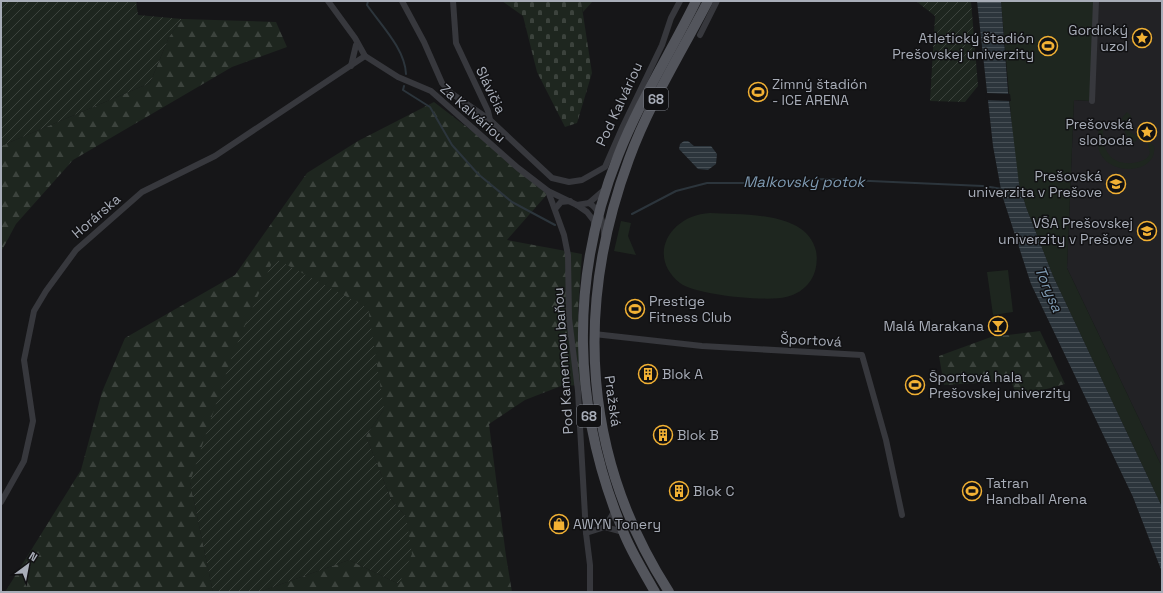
<svg xmlns="http://www.w3.org/2000/svg" width="1163" height="593" font-family="'Space Grotesk',sans-serif">
<defs>
<pattern id="forest-firs" width="22" height="20" patternUnits="userSpaceOnUse"><rect width="22" height="20" fill="#1e261f"/><path d="M5 1l3.5 6h-7zM16 11l3.5 6h-7z" fill="#3c433d"/></pattern>
<pattern id="cemetery-stones" width="16" height="16" patternUnits="userSpaceOnUse"><rect width="16" height="16" fill="#1e261f"/><path d="M2 7V4a2 2 0 0 1 4 0v3zM10 15v-3a2 2 0 0 1 4 0v3z" fill="#3c433d"/></pattern>
<pattern id="garden-furrows" width="10" height="10" patternUnits="userSpaceOnUse"><rect width="10" height="10" fill="#1e261f"/><path d="M-1 1l2-2M0 10L10 0M9 11l2-2" fill="none" stroke="#3c433d"/></pattern>
<pattern id="water-rules" width="6" height="5" patternUnits="userSpaceOnUse"><rect width="6" height="5" fill="#2c353c"/><path d="M0 2.5h6" fill="none" stroke="#485056"/></pattern>
</defs>
<rect width="100%" height="100%" fill="#161618"/>
<polygon fill="#222225" points="1095,1 1162,1 1162,467 1067,268 1074,100 1089,101"/>
<g fill="#1e261f">
<polygon points="1001,1 1095,1 1090,101 1074,100 1067,268 1162,467 1162,507 1053,276 1026,207 1019,184 1014,152"/>
<polygon points="1127,112 1131,116 1127,127 1130,132 1138,137 1135,142 1129,140 1124,130 1122,118"/>
<path d="M1100,121L1103,122C1104,131 1101,142 1106,150C1108,154 1112,159 1117,161C1125,165 1147,164 1150,153L1148,144L1144,140L1145,138L1154,146C1159,178 1093,178 1098,137C1099,131 1098,126 1100,121Z"/>
<path d="M710,213C743,215 807,211 816,251C818,261 816,272 811,280C805,289 796,295 786,297C767,302 695,295 680,283C646,256 670,215 710,213Z"/>
<polygon points="621,221 631,223 628,236 636,255 614,251"/>
<polygon points="1008,270 1013,312 993,315 987,272"/>
</g>
<g fill="url(#forest-firs)">
<polygon points="581,1 593,1 583,12"/>
<polygon points="182,19 276,22 287,47 232,67 73,160 16,224 1,252 1,146 150,83 169,37"/>
<polygon points="434,102 550,191 507,240 582,254 578,311 583,385 561,386 525,400 489,424 506,556 512,592 259,592 349,560 399,584 406,517 391,499 366,436 384,409 190,482 213,592 5,592 81,470 102,392 125,338 235,275 307,173 358,141"/>
<polygon points="1040,331 1065,384 1017,397 1011,381 944,385 939,356 991,337"/>
</g>
<polygon fill="url(#cemetery-stones)" points="502,1 581,1 592,73 577,123 565,127 537,72 523,16"/>
<g fill="url(#garden-furrows)">
<polygon points="1,1 136,1 138,15 182,19 169,37 150,83 1,146"/>
<polygon points="916,1 971,1 978,86 965,102 930,101 935,16"/>
<polygon points="274,258 368,308 384,409 366,436 391,499 406,517 412,554 399,584 349,560 259,592 213,592 190,482 232,356"/>
</g>
<g fill="url(#water-rules)">
<polygon points="977,1 1001,1 1008,92 1019,184 1026,207 1053,276 1162,507 1162,572 1133,497 1031,284 1002,195 993,146"/>
<polygon points="684,141 688,141 694,146 711,146 717,154 716,164 708,170 698,169 679,149 680,144"/>
</g>
<polygon fill="#161618" points="985,93 1010,94 1011,101 986,100"/>
<g fill="none" stroke-linecap="round" stroke-linejoin="round">
<g stroke="#2c353c" stroke-width="2">
<path d="M368,1L367,5C381,25 405,49 406,74"/>
<polyline points="404,86 403,90 430,107 452,145 478,174 512,202 555,225"/>
<polyline points="990,187 1002,189"/>
<polyline points="632,214 676,191 707,183 756,183 825,179 983,186"/>
</g>
<g stroke="#37383d" stroke-width="6">
<polyline points="328,1 355,38 365,56 398,77 431,91 518,168 548,191 577,205 587,212 594,221 594,226"/>
<polyline points="402,1 424,42 442,83 451,93 490,120 552,178 569,182 582,180 605,167 623,126 662,45 671,18 680,1"/>
<polyline points="453,1 456,43 488,111 490,120"/>
<polyline points="700,35 717,1"/>
<polyline points="351,66 356,45"/>
<polyline points="1092,101 1096,1"/>
<polyline points="548,191 564,235 568,255 569,318 578,391 586,533 590,565 590,592"/>
<path d="M589,203C599,209 604,222 604,234"/>
<polyline points="577,205 589,203 604,190"/>
<polyline points="555,209 561,202 570,201"/>
<polyline points="594,334 702,346 862,355 886,440 902,515"/>
<polyline points="1,502 24,461 33,421 24,360 34,311 46,291 76,250 142,192 215,156 365,56"/>
<polyline points="605,527 615,510"/>
<polyline points="586,533 605,527 623,532"/>
</g>
<g stroke="#53555c" stroke-width="10">
<path d="M655,592C644,572 631,552 623,531C572,408 569,279 618,156C639,102 671,52 696,1"/>
<path d="M669,592C583,458 574,308 629,159C649,104 681,53 708,1"/>
</g>
</g>
<defs>
<symbol id="sight-ring" viewBox="-11 -11 22 22"><circle r="9.5" fill="#111113" stroke="#f2b134" stroke-width="1.5"/><path d="M0-6L1.8-2.2L6-1.7L2.9 1.2L3.7 5.4L0 3.3L-3.7 5.4L-2.9 1.2L-6-1.7L-1.8-2.2Z" fill="#f2b134"/></symbol>
<symbol id="stadium-ring" viewBox="-11 -11 22 22"><circle r="9.5" fill="#111113" stroke="#f2b134" stroke-width="1.5"/><path d="M0-5a6.5 5 0 1 0 0 10a6.5 5 0 1 0 0-10ZM-3.5-1.8h7v3.6h-7Z" fill="#f2b134"/></symbol>
<symbol id="university-ring" viewBox="-11 -11 22 22"><circle r="9.5" fill="#111113" stroke="#f2b134" stroke-width="1.5"/><path d="M0-5L7-2L0 1L-7-2ZM-4 1L0 2.5L4 1V4Q0 6-4 4Z" fill="#f2b134"/></symbol>
<symbol id="bar-ring" viewBox="-11 -11 22 22"><circle r="9.5" fill="#111113" stroke="#f2b134" stroke-width="1.5"/><path d="M-6-5H6L.8 .8V4.5H3.5V6h-7V4.5H-.8V.8Z" fill="#f2b134"/></symbol>
<symbol id="building-ring" viewBox="-11 -11 22 22"><circle r="9.5" fill="#111113" stroke="#f2b134" stroke-width="1.5"/><path d="M-4-6H4V6H1V3H-1V6H-4ZM-2.5-4.3h1.7v1.8h-1.7ZM.8-4.3h1.7v1.8H.8ZM-2.5-1h1.7V.8h-1.7ZM.8-1h1.7V.8H.8Z" fill="#f2b134"/></symbol>
<symbol id="shop-ring" viewBox="-11 -11 22 22"><circle r="9.5" fill="#111113" stroke="#f2b134" stroke-width="1.5"/><path d="M-5-2.5h2.3a2.7 3.5 0 0 1 5.4 0H5L5.5 6h-11ZM-1.5-2.5h3a1.5 2.3 0 0 0-3 0Z" fill="#f2b134"/></symbol>
</defs>
<g fill-rule="evenodd">
<use href="#sight-ring" x="1131" y="27" width="22" height="22"/>
<use href="#stadium-ring" x="1037" y="35" width="22" height="22"/>
<use href="#stadium-ring" x="747" y="81" width="22" height="22"/>
<use href="#sight-ring" x="1136" y="121" width="22" height="22"/>
<use href="#university-ring" x="1105" y="173" width="22" height="22"/>
<use href="#university-ring" x="1136" y="220" width="22" height="22"/>
<use href="#stadium-ring" x="624" y="298" width="22" height="22"/>
<use href="#bar-ring" x="987" y="315" width="22" height="22"/>
<use href="#building-ring" x="637" y="363" width="22" height="22"/>
<use href="#stadium-ring" x="904" y="374" width="22" height="22"/>
<use href="#building-ring" x="652" y="424" width="22" height="22"/>
<use href="#building-ring" x="668" y="480" width="22" height="22"/>
<use href="#stadium-ring" x="961" y="480" width="22" height="22"/>
<use href="#shop-ring" x="548" y="513" width="22" height="22"/>
</g>
<g text-anchor="middle" dominant-baseline="central" stroke-width="3" stroke-linejoin="round" paint-order="stroke">
<g fill="#111113" stroke="#7b7e86" stroke-width="1">
<rect x="644" y="88" width="24" height="22" rx="3"/>
<rect x="577" y="405" width="24" height="22" rx="3"/>
</g>
<g font-size="13" font-weight="bold" fill="#a8adb8">
<text x="656" y="99">68</text>
<text x="589" y="416">68</text>
</g>
<g font-size="14" fill="#a8adb8" stroke="#111113" text-anchor="start">
<text x="1128" y="30" text-anchor="end">Gordický<tspan x="1128" dy="16">uzol</tspan></text>
<text x="1034" y="38" text-anchor="end">Atletický štadión<tspan x="1034" dy="16">Prešovskej univerzity</tspan></text>
<text x="772" y="84">Zimný štadión<tspan x="772" dy="16">- ICE ARENA</tspan></text>
<text x="1133" y="124" text-anchor="end">Prešovská<tspan x="1133" dy="16">sloboda</tspan></text>
<text x="1102" y="176" text-anchor="end">Prešovská<tspan x="1102" dy="16">univerzita v Prešove</tspan></text>
<text x="1133" y="223" text-anchor="end">VŠA Prešovskej<tspan x="1133" dy="16">univerzity v Prešove</tspan></text>
<text x="649" y="301">Prestige<tspan x="649" dy="16">Fitness Club</tspan></text>
<text x="984" y="326" text-anchor="end">Malá Marakana</text>
<text x="662" y="374">Blok A</text>
<text x="929" y="377">Športová hala<tspan x="929" dy="16">Prešovskej univerzity</tspan></text>
<text x="677" y="435">Blok B</text>
<text x="986" y="483">Tatran<tspan x="986" dy="16">Handball Arena</tspan></text>
<text x="693" y="491">Blok C</text>
<text x="573" y="524">AWYN Tonery</text>
</g>
<g font-size="14" fill="#a8adb8" stroke="#111113">
<text transform="translate(491 90) rotate(64)">Slávičia</text>
<text transform="translate(619 104) rotate(-65)">Pod Kalváriou</text>
<text transform="translate(473 113) rotate(41)">Za Kalváriou</text>
<text transform="translate(96 216) rotate(-41)">Horárska</text>
<text transform="translate(811 340) rotate(3)">Športová</text>
<text transform="translate(563 361) rotate(-94)">Pod Kamennou baňou</text>
<text transform="translate(613 401) rotate(82)">Pražská</text>
</g>
<g font-size="15" font-style="italic" fill="#7f9bb3" stroke="#111113">
<text x="804" y="181">Malkovský potok</text>
<text transform="translate(1049 289) rotate(67)">Torysa</text>
</g>
</g>
<rect width="1163" height="593" fill="none" stroke="#a8adb8" stroke-width="4"/>
<g transform="translate(28 565) rotate(32)" stroke="#111113" stroke-width="3" paint-order="stroke">
<path d="M0-3L7 15L0 10L-7 15Z" fill="#a8adb8"/>
<text y="-6" font-size="11" font-weight="bold" text-anchor="middle" fill="#a8adb8">N</text>
</g>
</svg>
